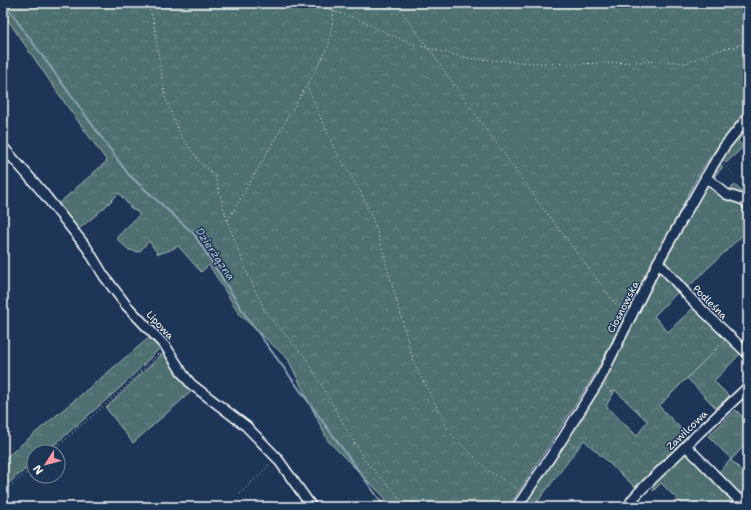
<svg xmlns="http://www.w3.org/2000/svg" width="751" height="510" font-family="'Shantell Sans',sans-serif">
<defs>
<pattern id="grass-tufts" width="24" height="20" patternUnits="userSpaceOnUse"><rect width="24" height="20" fill="#506f6f"/><path d="M3 7l-1-3M5 7V3M7 7l1-3M15 17l-1-3M17 17v-4M19 17l1-3" fill="none" stroke="#6a8585"/></pattern>
<pattern id="forest-crowns" width="20" height="18" patternUnits="userSpaceOnUse"><rect width="20" height="18" fill="#506f6f"/><path d="M2 6a3 3 0 1 1 6 0M12 15a3 3 0 1 1 6 0" fill="none" stroke="#6a8585"/></pattern>
</defs>
<rect width="100%" height="100%" fill="#1d3557"/>
<filter id="ink" filterUnits="userSpaceOnUse"><feTurbulence type="fractalNoise" baseFrequency=".025" numOctaves="2"/><feDisplacementMap in="SourceGraphic" scale="8" xChannelSelector="R" yChannelSelector="G"/><feConvolveMatrix kernelMatrix="1 2 1 2 8 2 1 2 1" color-interpolation-filters="sRGB"/></filter>
<g filter="url(#ink)">
<g fill="url(#grass-tufts)" stroke="#a8b7b7">
<polygon points="748,122 748,128 738,141 743,147 726,163 721,158"/>
<path d="M718,162L723,167L712,179L727,191L735,185L745,195C739,194 734,194 728,193C721,191 712,182 710,174Z"/>
<polygon points="150,337 160,348 121,387 46,452 34,452 34,462 3,488 3,460"/>
<polygon points="726,339 741,353 714,381 729,396 716,408 687,378"/>
<polygon points="163,353 193,390 133,443 106,408"/>
<polygon points="736,410 748,422 748,449 744,446 731,460 748,477 748,486 742,492 737,492 718,473 731,459 708,436"/>
<polygon points="683,455 688,455 730,499 730,504 727,507 682,507 683,505 661,483 653,491 654,483"/>
</g>
<g fill="url(#forest-crowns)" stroke="#a8b7b7" fill-rule="evenodd">
<polygon points="3,3 748,3 748,108 718,146 699,174 595,374 509,507 391,507 384,497 328,441 288,359 240,315 209,265 201,272 178,246 168,251 158,254 149,241 139,252 129,250 116,238 140,214 131,208 119,193 104,208 79,229 58,204 107,161 67,106 3,13"/>
<polygon points="706,185 724,198 741,204 748,212 748,230 688,287 665,262"/>
<path d="M660,271L678,292L654,316L668,332L693,308L726,339L659,406L688,436L635,487L584,440L535,505V507H522L573,431L602,386ZM615,390L647,421L637,436L606,406Z"/>
</g>
<g fill="none" stroke-linecap="round" stroke-linejoin="round">
<polyline stroke="#8ca6b6" stroke-width="2" points="4,3 128,174 194,234 246,316 385,507"/>
<defs>
<g id="minor">
<polyline points="3,147 40,189 87,248 104,276 126,305 166,347 183,374 191,384 246,426 277,458 312,507"/>
<polyline points="706,177 726,194 744,200 748,205"/>
<polyline points="658,262 691,299 748,354"/>
<polyline points="686,446 741,502"/>
<polyline points="517,507 563,438 600,379 658,262 706,177 724,147 748,117"/>
<polyline points="628,507 632,500 641,490 700,432 748,387"/>
<polyline points="736,507 748,495"/>
</g>
</defs>
<use href="#minor" stroke="#fff" stroke-width="12"/>
<g stroke="#fff" stroke-width="1" stroke-dasharray="1 3" stroke-linecap="butt">
<polyline points="147,3 153,19 165,97 180,134 201,164 215,175 227,220 245,268 266,313 306,358 364,460 397,494 405,507"/>
<polyline points="310,3 360,20 393,36 411,43 430,49 467,58 533,63 575,64 665,61 687,63 712,52 748,43"/>
<polyline points="335,3 329,45 307,86 334,148 360,191 376,227 414,363 450,433 489,471 519,490"/>
<polyline points="396,3 533,195 616,304 626,309"/>
<polyline points="723,164 732,173"/>
<polyline points="228,220 306,86"/>
<polyline points="605,385 615,397"/>
<polyline points="570,443 577,449"/>
<polyline points="51,452 122,390 160,352"/>
<polyline points="554,467 560,472"/>
<polyline points="3,492 34,467"/>
<polyline points="240,494 271,463"/>
</g>
<use href="#minor" stroke="#1d3557" stroke-width="9"/>
</g>
</g>
<g text-anchor="middle" dominant-baseline="central" stroke-width="3" stroke-linejoin="round" paint-order="stroke">
<g font-size="10" fill="#fff" stroke="#1d3557">
<text transform="translate(710 302) rotate(45)">Podleśna</text>
<text transform="translate(623 307) rotate(-63)">Ciosnowska</text>
<text transform="translate(160 325) rotate(47)">Lipowa</text>
<text transform="translate(687 430) rotate(-44)">Zawilcowa</text>
</g>
<g font-size="11" font-style="italic" fill="#b2c3ce" stroke="#1d3557">
<text transform="translate(215 254) rotate(56)">Dzierżązna</text>
</g>
</g>
<rect width="751" height="510" fill="none" stroke="#1d3557" stroke-width="16"/>
<rect x="8" y="8" width="735" height="494" fill="none" stroke="#fff" stroke-width="1.5" filter="url(#ink)"/>
<g transform="translate(46 464) rotate(234)"><circle r="19" fill="#1d3557" stroke="#77869a"/>
<path d="M0-3L7 15L0 10L-7 15Z" fill="#ff9aa2"/>
<text y="-6" font-size="11" font-weight="bold" text-anchor="middle" fill="#ffffff">N</text>
</g>
</svg>
